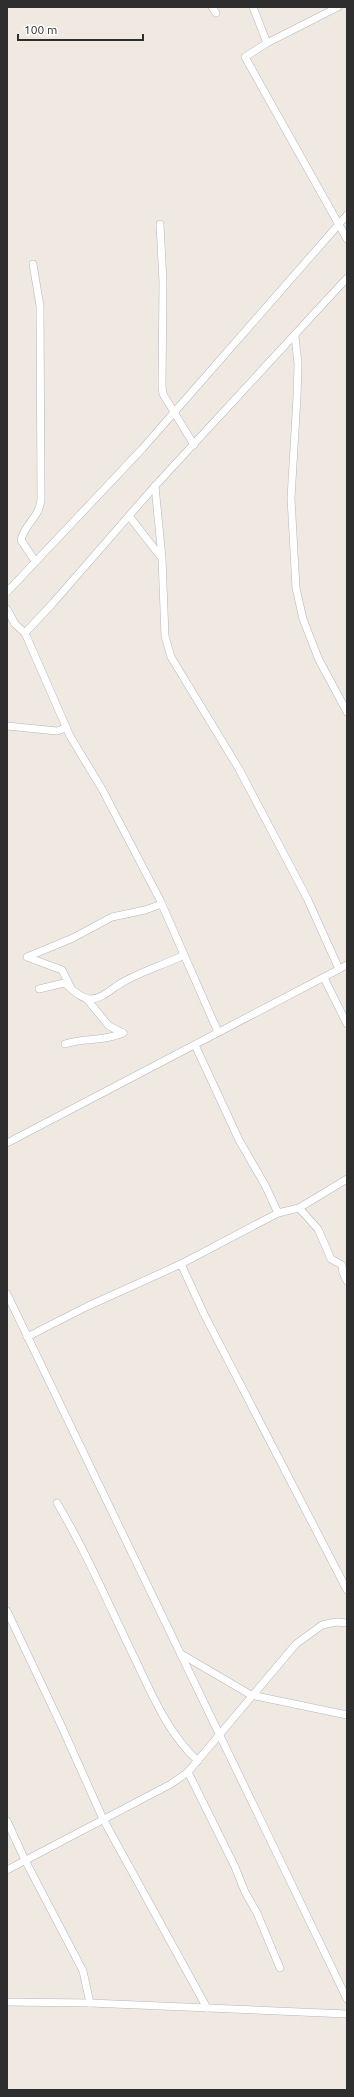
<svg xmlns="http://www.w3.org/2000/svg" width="354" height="2097" font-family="Ubuntu,sans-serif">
<rect width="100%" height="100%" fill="#efe9e1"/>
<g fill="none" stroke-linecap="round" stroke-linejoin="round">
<defs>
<g id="street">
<polyline points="212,7 216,13"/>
<polyline points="253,7 267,43"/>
<polyline points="338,7 267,43 245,57 347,239"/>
<polyline points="160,224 163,282 162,386 163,394 194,445"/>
<path d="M33,264L40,306L41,500C39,518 25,523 21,540L35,561"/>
<polyline points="295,336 298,364 297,397 291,498 296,588 303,619 319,660 347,712"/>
<polyline points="155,486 162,558 165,636 171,657 239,769 307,898 339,969"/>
<polyline points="129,516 161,557"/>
<polyline points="7,592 142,449 347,215"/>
<polyline points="7,609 15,624 25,633"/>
<polyline points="7,726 57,731 66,728"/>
<polyline points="324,978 347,1024"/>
<polyline points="71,988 62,970 27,957 73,938 112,917 145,910 162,904"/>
<path d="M39,989L64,983C71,988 81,999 90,999C100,999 107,993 115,987C137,972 160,967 184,955"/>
<polyline points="86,998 109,1026 123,1033"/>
<polyline points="218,1032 160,900 102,789 70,736 25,633 53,603 155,486 347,278"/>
<path d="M65,1044C85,1037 103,1042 123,1033"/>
<polyline points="195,1045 239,1140 265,1185 278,1213"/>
<polyline points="7,1143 347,965"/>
<polyline points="299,1208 318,1229 331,1259 342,1265 343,1273 347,1281"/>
<polyline points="181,1264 278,1213 299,1208 347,1179"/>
<polyline points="7,1294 347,1999"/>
<polyline points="27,1337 86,1307 181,1264 204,1314 347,1590"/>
<path d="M57,1503C87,1553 110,1608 136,1661C152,1695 169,1735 198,1761"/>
<polyline points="7,1611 61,1725 103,1819 207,2008"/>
<polyline points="181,1654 251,1695 347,1715"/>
<polyline points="188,1772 235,1867 245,1892 257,1913 280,1968"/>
<polyline points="7,1821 25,1860 83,1971 90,2003"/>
<polyline points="7,1870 171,1784 188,1772 296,1644 322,1625 336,1622 347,1623"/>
<polyline points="7,2002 90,2003 347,2014"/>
</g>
</defs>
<use href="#street" stroke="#b4b7c1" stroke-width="8"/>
<use href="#street" stroke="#fff" stroke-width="7"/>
</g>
<rect width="354" height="2097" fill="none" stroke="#2e2e2e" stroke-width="16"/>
<path d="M18 34v6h125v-6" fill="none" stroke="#2e2e2e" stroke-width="2"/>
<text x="24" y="34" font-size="12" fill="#2e2e2e" stroke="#ffffff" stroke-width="3" paint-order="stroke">100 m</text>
</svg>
